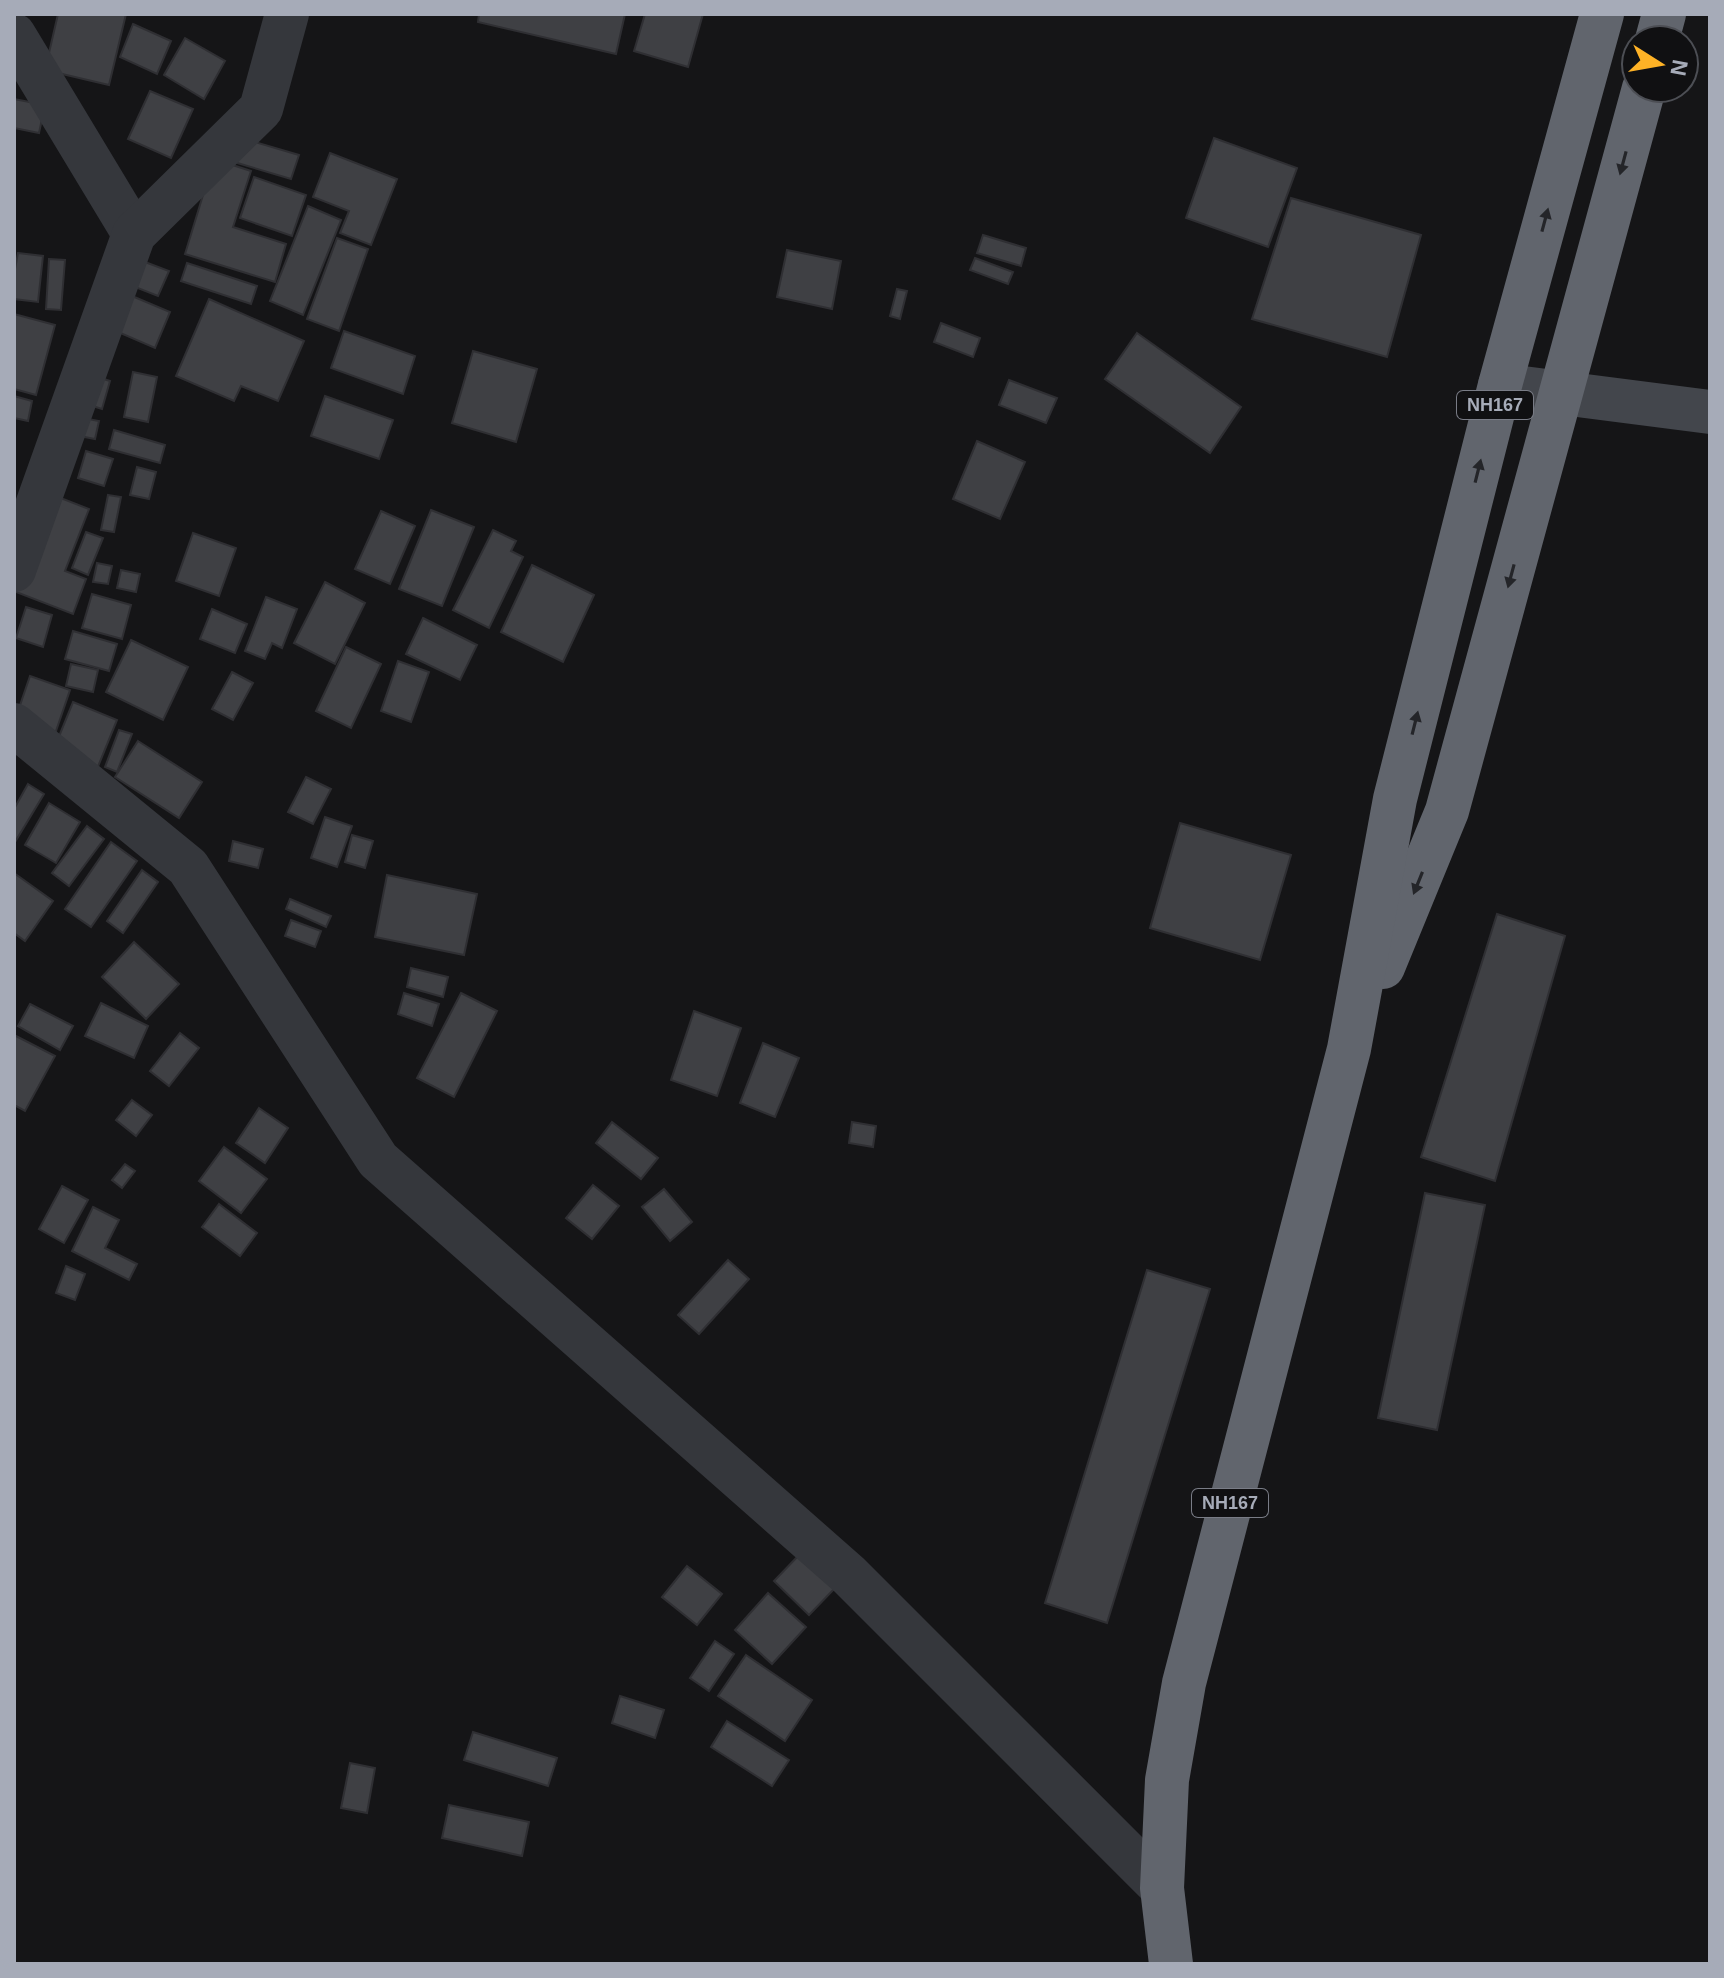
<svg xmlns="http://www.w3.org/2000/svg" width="1724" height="1978" font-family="Helvetica,sans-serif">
<rect width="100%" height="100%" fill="#151517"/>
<g fill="#3f4044" stroke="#2f2f33" stroke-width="2">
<polygon points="58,14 126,14 109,85 45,70"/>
<polygon points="479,14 625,14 616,54 478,22"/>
<polygon points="645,14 703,14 688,67 634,51"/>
<polygon points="133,24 171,41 157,74 120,57"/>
<polygon points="185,38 225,61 204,99 164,75"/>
<polygon points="150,91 193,109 171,158 128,139"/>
<polygon points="14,99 45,105 39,133 14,128"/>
<polygon points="241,138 299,155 291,179 234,162"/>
<polygon points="1214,138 1297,168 1268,247 1186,218"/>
<polygon points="330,153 397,179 371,245 340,233 349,211 313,197"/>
<polygon points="214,159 251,171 233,227 286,244 275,282 185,254"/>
<polygon points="254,177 306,195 292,236 240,218"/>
<polygon points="1291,198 1421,235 1387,357 1252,319"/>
<polygon points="308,206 341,220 303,315 270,301"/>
<polygon points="983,235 1026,248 1021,266 977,253"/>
<polygon points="337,238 368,249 339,331 307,319"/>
<polygon points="787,250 841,261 832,309 777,297"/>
<polygon points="18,253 43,256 38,302 14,299 14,274"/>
<polygon points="975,258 1013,272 1008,284 970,270"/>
<polygon points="49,259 65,260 61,310 46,309"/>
<polygon points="145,262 169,271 158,296 135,287"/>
<polygon points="187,263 257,286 251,304 181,281"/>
<polygon points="897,289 907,291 900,319 890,316"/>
<polygon points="132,296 170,312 155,348 118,332"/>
<polygon points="209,299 304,341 278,401 241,386 234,401 176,376"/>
<polygon points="14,314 55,325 36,395 14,389"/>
<polygon points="941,323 980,338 973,357 934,342"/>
<polygon points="344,331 415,356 403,394 331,368"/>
<polygon points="1137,333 1241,407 1210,453 1105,379"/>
<polygon points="473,351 537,369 516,442 452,423"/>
<polygon points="133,372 157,377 148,422 124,417"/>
<polygon points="91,375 110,381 102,409 83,403"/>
<polygon points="1009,380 1057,398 1046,423 999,405"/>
<polygon points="14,396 32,401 28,421 14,418"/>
<polygon points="325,396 393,420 379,459 311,436"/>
<polygon points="77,417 99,421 95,439 74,435"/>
<polygon points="114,430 165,445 160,463 109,449"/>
<polygon points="977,441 1025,462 1000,519 953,499"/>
<polygon points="86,451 113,459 104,486 78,478"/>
<polygon points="137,467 156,472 149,499 130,495"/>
<polygon points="53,495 89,509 65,571 86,579 73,614 16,592"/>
<polygon points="108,495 121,497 114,532 101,530"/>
<polygon points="431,510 474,527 442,606 399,589"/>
<polygon points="381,511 415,526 390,584 355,569"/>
<polygon points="493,530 516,541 511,551 523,557 489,628 453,610"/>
<polygon points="86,532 103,538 88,575 72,568"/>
<polygon points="193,533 236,548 219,596 176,581"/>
<polygon points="97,563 112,566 108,584 93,582"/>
<polygon points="532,565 594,595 563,662 501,632"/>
<polygon points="121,570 140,574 136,592 117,588"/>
<polygon points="325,582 365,603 335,664 294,643"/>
<polygon points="92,594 131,605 122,639 82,628"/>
<polygon points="266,597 297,609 282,648 272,643 265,659 245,651"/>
<polygon points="26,607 52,615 43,647 16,638"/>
<polygon points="212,609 247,624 235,653 200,639"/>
<polygon points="423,618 477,645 460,680 406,654"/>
<polygon points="73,631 117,644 109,671 65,659"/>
<polygon points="131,640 188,667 163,720 106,692"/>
<polygon points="346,647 381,664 351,728 316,711"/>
<polygon points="398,661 429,672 411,722 381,711"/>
<polygon points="71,664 98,670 93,692 66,686"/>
<polygon points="232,672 253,683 233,720 212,709"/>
<polygon points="30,676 70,690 55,734 15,720"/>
<polygon points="73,702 117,720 97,769 53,751"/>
<polygon points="119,730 132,734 117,772 105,767"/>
<polygon points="138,741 202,782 179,818 115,777"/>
<polygon points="306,777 331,789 313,824 288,812"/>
<polygon points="28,784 44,794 15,842 14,809"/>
<polygon points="49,803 80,822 56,863 25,845"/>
<polygon points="325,817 352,826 337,867 311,858"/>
<polygon points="1180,823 1291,855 1260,960 1150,928"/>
<polygon points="87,826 104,839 69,886 52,873"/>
<polygon points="352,835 373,841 365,868 345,862"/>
<polygon points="233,841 263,849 258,868 229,861"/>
<polygon points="111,842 137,861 91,927 65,909"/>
<polygon points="142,870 158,882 123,933 107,921"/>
<polygon points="14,873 53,901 25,941 14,933"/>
<polygon points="387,875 477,894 464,955 375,937"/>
<polygon points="290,899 331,916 326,927 286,909"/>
<polygon points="1497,914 1565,936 1495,1181 1421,1157"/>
<polygon points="291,920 321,931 315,947 285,936"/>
<polygon points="134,942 179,984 146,1019 102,977"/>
<polygon points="411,968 448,977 443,997 407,987"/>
<polygon points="404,993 439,1004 432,1026 398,1014"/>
<polygon points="461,993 497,1011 454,1097 417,1078"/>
<polygon points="101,1003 148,1026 134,1058 85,1036"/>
<polygon points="30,1004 73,1026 60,1050 18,1026"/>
<polygon points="694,1011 741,1028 717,1096 671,1080"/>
<polygon points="180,1033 199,1048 169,1086 150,1071"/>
<polygon points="14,1035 55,1056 25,1111 14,1105"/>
<polygon points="763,1043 799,1058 775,1117 740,1103"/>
<polygon points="132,1100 152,1115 136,1136 116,1120"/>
<polygon points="259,1108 288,1128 265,1163 236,1143"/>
<polygon points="612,1122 658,1158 641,1179 596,1143"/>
<polygon points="852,1122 876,1126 873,1147 849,1143"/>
<polygon points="224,1147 267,1179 241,1213 199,1181"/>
<polygon points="125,1164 135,1171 122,1188 112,1180"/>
<polygon points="593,1185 619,1206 592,1239 566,1218"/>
<polygon points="62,1186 88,1200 64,1243 39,1229"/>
<polygon points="664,1189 692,1222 670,1241 642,1207"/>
<polygon points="1425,1193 1485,1205 1437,1430 1378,1418"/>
<polygon points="219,1204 257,1233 240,1256 202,1227"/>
<polygon points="93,1207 119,1220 105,1248 137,1264 129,1280 72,1251"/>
<polygon points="728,1260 749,1279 699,1334 678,1315"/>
<polygon points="66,1266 85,1274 75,1300 56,1293"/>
<polygon points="1147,1270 1210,1289 1107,1623 1045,1603"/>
<polygon points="801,1553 836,1587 809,1615 774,1581"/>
<polygon points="687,1566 722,1594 697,1625 662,1597"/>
<polygon points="768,1593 806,1627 772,1664 735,1630"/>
<polygon points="715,1641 734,1654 709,1691 690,1678"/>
<polygon points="746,1655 812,1700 785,1741 718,1696"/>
<polygon points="620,1696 664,1710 655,1738 612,1723"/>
<polygon points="727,1721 789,1760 772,1786 711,1747"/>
<polygon points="473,1732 557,1758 548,1786 464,1760"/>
<polygon points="350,1763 375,1768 367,1813 341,1808"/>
<polygon points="449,1805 529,1822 522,1856 442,1838"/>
</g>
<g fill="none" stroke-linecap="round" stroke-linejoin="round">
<g stroke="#35373c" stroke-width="44">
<polyline points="14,35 134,234"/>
<polyline points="14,570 134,234 261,109 287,14"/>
<polyline points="14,725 188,867 378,1160 849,1575 1162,1888"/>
</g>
<polyline stroke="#43464c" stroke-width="44" points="1500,385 1710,412"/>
<g stroke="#61656d" stroke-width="44">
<polyline points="1657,40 1664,14"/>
<polyline points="1383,967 1447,811 1644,88"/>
<polyline points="1171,1964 1162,1888 1167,1780 1184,1683 1349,1049 1395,799 1500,385 1602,14"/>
</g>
</g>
<defs><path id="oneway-solid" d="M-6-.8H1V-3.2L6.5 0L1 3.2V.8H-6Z" transform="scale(2)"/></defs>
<g fill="#242529">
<use href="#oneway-solid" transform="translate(1623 163) rotate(105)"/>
<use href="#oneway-solid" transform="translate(1545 220) rotate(-75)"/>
<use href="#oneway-solid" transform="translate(1478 471) rotate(-76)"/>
<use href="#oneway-solid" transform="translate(1511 576) rotate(105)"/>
<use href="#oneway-solid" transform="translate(1415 723) rotate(-76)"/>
<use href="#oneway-solid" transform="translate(1418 883) rotate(112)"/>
</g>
<g text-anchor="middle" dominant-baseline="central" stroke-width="6" stroke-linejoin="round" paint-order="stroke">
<g fill="#101012" stroke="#797c86" stroke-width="2">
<rect x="1457" y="391" width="76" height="28" rx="6"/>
<rect x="1192" y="1489" width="76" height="28" rx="6"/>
</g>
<g font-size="18" font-weight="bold" fill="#a6abb8">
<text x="1495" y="405">NH167</text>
<text x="1230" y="1503">NH167</text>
</g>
</g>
<rect width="1724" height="1978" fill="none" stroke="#a6abb8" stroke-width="32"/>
<g transform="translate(1660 64) rotate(101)"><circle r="38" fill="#101012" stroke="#4c4e54" stroke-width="2"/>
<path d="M0-6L14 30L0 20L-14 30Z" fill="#feb226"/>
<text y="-12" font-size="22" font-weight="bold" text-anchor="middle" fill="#a6abb8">N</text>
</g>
</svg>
